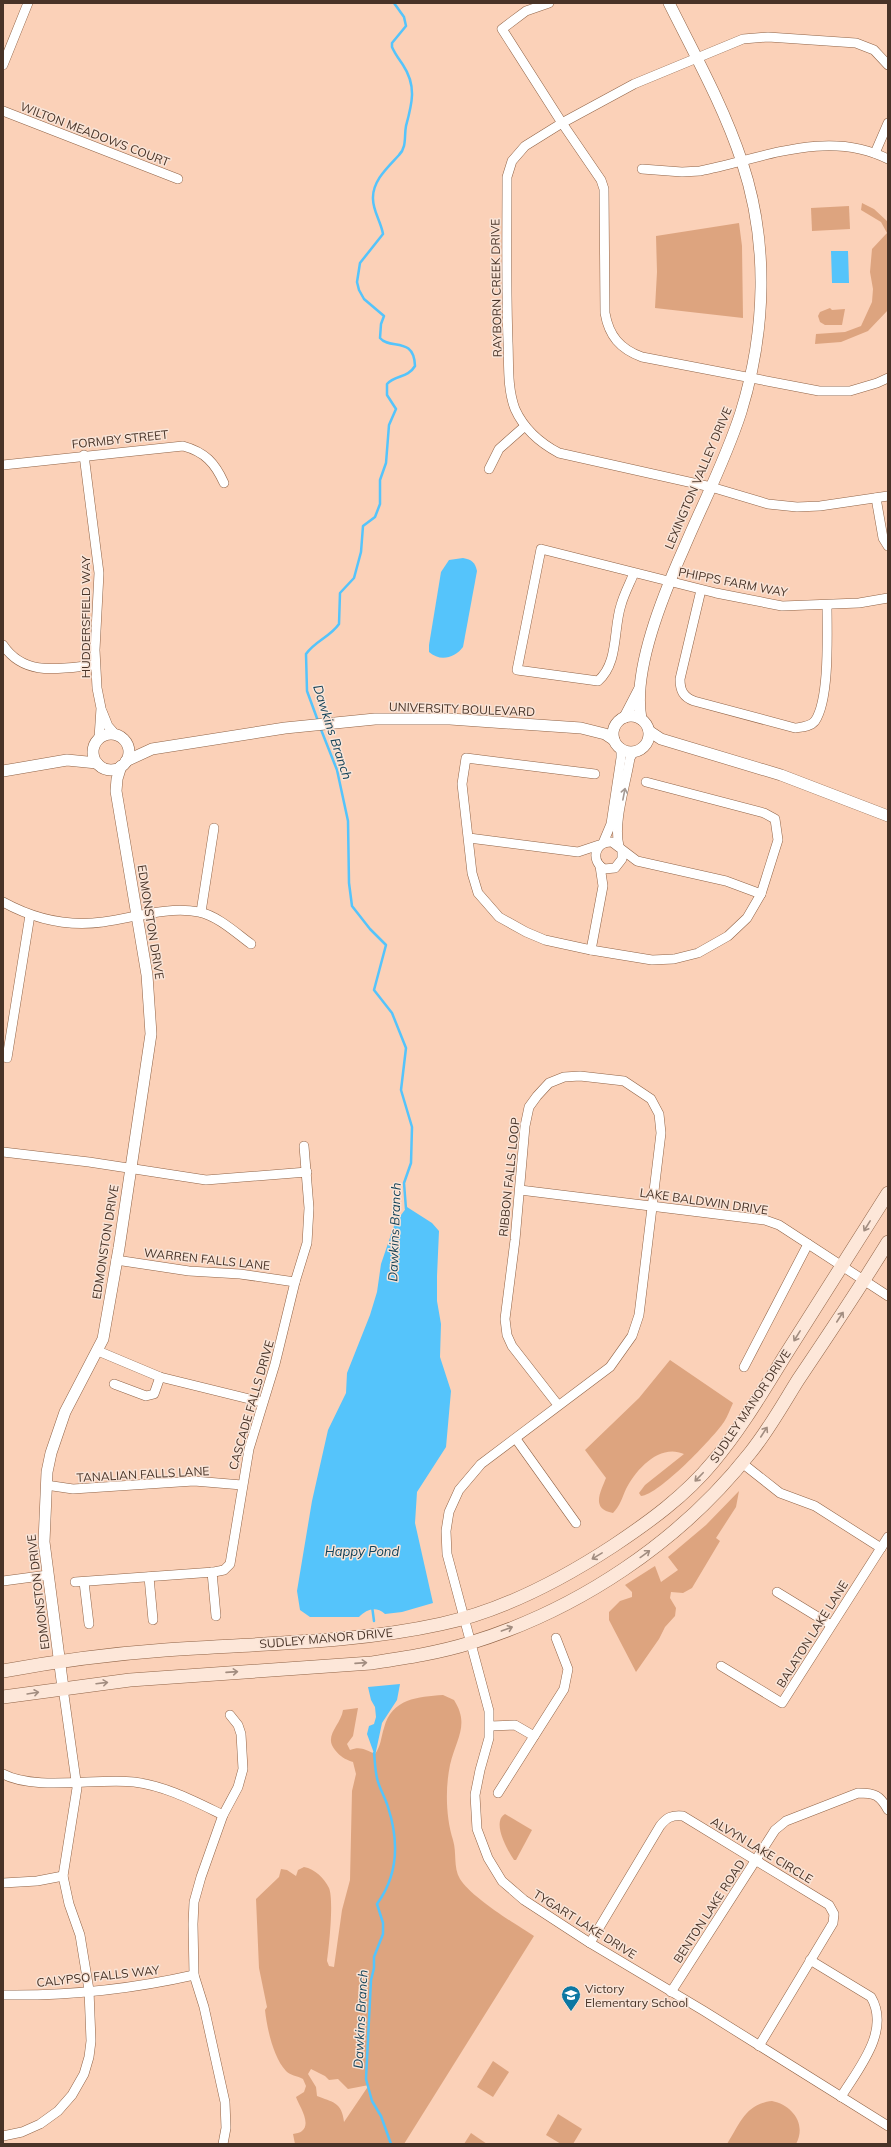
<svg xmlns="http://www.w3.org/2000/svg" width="891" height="2147" font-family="Mulish,sans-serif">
<rect width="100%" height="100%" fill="#fbd1b8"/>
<g fill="#dda47f" fill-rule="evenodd">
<polygon points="862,203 874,209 888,222 888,310 868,331 841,342 815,344 816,334 845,332 861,326 872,302 873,289 870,272 872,249 887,233 881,222 861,210"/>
<polygon points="849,206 850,229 812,231 811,208"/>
<polygon points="739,223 742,246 743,318 655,308 657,272 656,236"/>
<polygon points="830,308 832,310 845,309 842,325 825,325 820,322 818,316 820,312"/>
<path d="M670,1360L733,1403C730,1409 728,1416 724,1422C713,1438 659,1495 641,1496L639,1493L645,1485L684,1454C660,1443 636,1469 626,1489C622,1498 620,1506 613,1513C591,1509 600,1493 606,1478L585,1450L639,1398Z"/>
<polygon points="739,1491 736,1507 716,1538 720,1541 692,1588 683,1593 671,1592 670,1598 676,1608 675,1616 665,1627 659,1639 636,1672 609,1620 609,1612 620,1601 632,1597 632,1592 625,1585 655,1566 661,1582 678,1570 668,1557 706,1525"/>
<path d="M443,1695L454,1700C470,1725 456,1739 450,1765C445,1789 446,1818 453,1840C457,1853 453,1867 460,1879C471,1897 515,1924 534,1936L404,2144H295L293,2134C296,2133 300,2133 302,2131C312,2123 298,2104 296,2097L304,2092L306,2086L303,2079C298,2076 289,2075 286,2071C273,2057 267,2028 265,2010L267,2007L259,1968L256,1899L279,1877L281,1869L287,1870L296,1876L298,1870L304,1867C315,1869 324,1878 329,1888C334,1900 329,1947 327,1961L329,1966L334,1967L342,1910L350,1880L352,1791L356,1774L353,1762C344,1759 341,1757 335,1750C323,1736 341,1725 343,1710L358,1708L353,1736L347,1744L350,1750C361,1746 365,1750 375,1754C381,1746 381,1737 384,1728C392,1698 418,1697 443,1695ZM311,2069L325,2076L329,2080L338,2079L348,2089L369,2085L344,2122C342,2102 332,2102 317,2096L316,2087L308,2074Z"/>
<path d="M505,1814L532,1830L516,1860H514C508,1851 491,1822 505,1814Z"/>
<polygon points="493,2061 509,2072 493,2097 477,2087"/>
<path d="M772,2101C792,2105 807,2124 796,2144H727C740,2124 745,2104 772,2101Z"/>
<polygon points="558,2114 582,2129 573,2144 561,2144 546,2135"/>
<polygon points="471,2133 487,2144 464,2144"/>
</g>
<g fill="#55c4fb">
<polygon points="848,251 849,283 832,283 831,251"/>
<path d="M463,558C472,560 475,562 477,571L463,647C455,658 440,662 429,652V645L441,572L449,560Z"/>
<path d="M407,1207L432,1223L439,1231L437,1276V1301L441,1324L440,1357L451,1391L446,1447L417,1492L415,1523L433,1603L402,1612L385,1614C376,1606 367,1609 359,1617H310L300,1610L297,1591L312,1501L328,1430L346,1393L347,1373L370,1315L377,1292L381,1264L395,1223Z"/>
<polygon points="400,1684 397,1700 382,1723 375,1756 367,1734 369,1726 374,1724 376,1717 375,1707 371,1700 368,1687"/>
</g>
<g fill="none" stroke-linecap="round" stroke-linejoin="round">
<g stroke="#55c4fb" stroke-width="2.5">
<path d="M318,721L307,691L306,654C315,641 330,637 339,624L340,593L354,578L361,552L363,526L375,517L380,504V480L386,463L389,425L396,409L387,395V384C395,375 408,378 415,366C414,336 390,350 380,338L381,324L384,316L364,299L359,290L357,282L360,263L383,234C381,222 373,211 373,199C372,181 388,167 399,155C407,147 404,136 406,126C412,104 417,86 403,65C399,59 395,54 392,47V43L406,26L404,17L394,3"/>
<polyline points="320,727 337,770 348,821 349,883 352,906 370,929 386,945 374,990 392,1013 406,1048 401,1090 412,1127 411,1163 404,1183 406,1209"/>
<polyline points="372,1606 374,1621"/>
<path d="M374,1753C375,1761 375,1770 377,1778C379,1788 385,1797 388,1807C399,1841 399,1874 377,1904L383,1923V1934L374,1957V1968L371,1980L366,2079L372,2101L381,2116L391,2144"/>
</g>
<defs>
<g id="minor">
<path d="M549,3L526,11L502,29L562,123L601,180L604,189L605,313C609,336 620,349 642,357L819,391H850L877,383L888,378"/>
<polyline points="3,65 28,3"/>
<path d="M888,65L874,50L856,43L768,37L743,39L634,84L562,123L525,146L512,161L507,177C507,232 506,287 508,342C509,364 507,388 515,409C524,429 540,443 559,453L711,487L768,504L797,507L820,506L888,496"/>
<polyline points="3,111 178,179"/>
<polyline points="875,153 888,123"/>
<path d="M642,169L682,172L700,171C762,159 827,128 888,159"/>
<polyline points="84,455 99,573 95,650 97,688 101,708 99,738"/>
<path d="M3,465L183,446C205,452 215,463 224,483"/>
<polyline points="489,469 499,449 525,426"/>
<polyline points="876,498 883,538 888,546"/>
<path d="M634,573C630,583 624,594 621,605C613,629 619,663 598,681L517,670L541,549L716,593L782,606L859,603L888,598"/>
<path d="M701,590L680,679C680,690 683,697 694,701L795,728C802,727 810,727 815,721C830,699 827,632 827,605"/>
<path d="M3,645C25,678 62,668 95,665"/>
<polyline points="102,711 108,726 115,734"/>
<polyline points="595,774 466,758 462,784 472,873 478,893 499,917 526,932 545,940 591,950 652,960 674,959 698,953 728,936 747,918 761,894 778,840 775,819 764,813 646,782"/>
<polyline points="469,838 578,852 599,845"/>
<polyline points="603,843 611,824 621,758 621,748"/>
<path d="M619,846C613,822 626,784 630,758L634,751"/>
<path d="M622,850V859L615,868L604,869C590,860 595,841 612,842L637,861L726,881L761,894"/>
<path d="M3,902C34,919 67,927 103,922C134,918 167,906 199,912C218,916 236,933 251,944"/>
<polyline points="201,912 214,828"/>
<polyline points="591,950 603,886 600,866"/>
<polyline points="7,1058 30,915"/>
<polyline points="3,1152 89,1162 206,1180 307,1172"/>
<polyline points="520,1190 765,1220 779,1225 888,1296"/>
<polyline points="116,1260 189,1271 240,1274 295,1282"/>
<polyline points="98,1351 160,1377 262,1402"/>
<polyline points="744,1367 808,1244"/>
<polyline points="114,1384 146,1396 154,1394 160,1377"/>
<polyline points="558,1405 512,1346 507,1335 505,1319 515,1240 525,1126 529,1107 537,1096 549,1083 564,1077 580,1076 624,1081 651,1099 659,1114 661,1133 639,1315 632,1336 610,1367 481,1464 459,1490 449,1512 446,1531 447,1554 489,1711 489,1738 480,1770 475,1795 477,1829 488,1858 502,1881 524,1900 590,1943 704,2011 888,2126"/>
<polyline points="516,1439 576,1523"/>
<polyline points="742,1463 780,1493 815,1506 881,1548"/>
<polyline points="46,1485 73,1489 194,1481 242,1485"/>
<polyline points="212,1572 216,1616"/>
<polyline points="149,1577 153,1620"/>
<polyline points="3,1581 48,1575"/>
<polyline points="75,1582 214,1572 224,1570 230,1564 249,1449 275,1364 295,1282 307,1243 309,1208 304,1146"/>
<polyline points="84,1582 89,1624"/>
<polyline points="777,1592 831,1625"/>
<polyline points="721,1666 782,1703 888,1537"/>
<polyline points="490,1726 515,1725 534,1736"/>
<path d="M3,1774C35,1791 96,1778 134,1782C166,1786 194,1801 223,1815"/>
<polyline points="498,1793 564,1689 568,1669 556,1638"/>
<polyline points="3,1883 37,1881 63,1876"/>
<path d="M590,1943L660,1826C667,1817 672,1815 683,1816L829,1905L834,1914L833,1923L759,2046"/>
<path d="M810,1960L871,1997C891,2031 858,2069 841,2097"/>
<path d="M671,1992L775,1830L786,1821L858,1793C875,1793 880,1795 888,1810"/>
<path d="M3,1995C67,1996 132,1989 194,1975"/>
<polyline points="3,2136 22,2132 40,2124 58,2111 72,2095 84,2074 89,2057 91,2041 89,1990 80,1935 69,1904 63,1876 77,1788 63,1688"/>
<polyline points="223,2144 226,2128 225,2102 204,2007 194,1975 193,1924 194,1902 201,1877 223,1815 238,1787 243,1769 241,1734 238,1725 230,1715"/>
</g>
<g id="tertiary">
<circle cx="631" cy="734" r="18"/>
<polyline points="625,717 639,690"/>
<path d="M641,719C632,670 664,593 684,548C703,503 726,459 741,412C766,331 769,243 742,162C724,107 695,55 669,3"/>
<polyline points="649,731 661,739 781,775 888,816"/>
<circle cx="111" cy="752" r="18"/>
<polyline points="126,761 152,749 285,728 375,719 450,719 581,728 605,734 614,740"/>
<polyline points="3,771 67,760 97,763"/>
<polyline points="63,1688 44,1542 47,1472 51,1453 65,1412 103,1339 119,1248 151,1034 147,975 116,791 117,779 121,766"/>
</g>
<g id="secondary">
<path d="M3,1671C57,1661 110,1654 165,1650C257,1643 350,1644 441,1624C502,1611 561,1580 613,1546C649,1522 685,1496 713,1462C741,1429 763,1391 786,1354C820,1300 854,1247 888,1193"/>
<path d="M3,1697L130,1680L371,1663C404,1658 438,1653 470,1643C578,1610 680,1542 750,1453C768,1431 783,1404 798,1380C829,1334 859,1289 888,1242"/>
</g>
</defs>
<use href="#minor" stroke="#906346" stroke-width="10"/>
<use href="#tertiary" stroke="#906346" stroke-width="12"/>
<use href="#secondary" stroke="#906346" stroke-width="14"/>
<use href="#minor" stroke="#fff" stroke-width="9"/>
<use href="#tertiary" stroke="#fff" stroke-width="11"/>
<use href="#secondary" stroke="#fde7d9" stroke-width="13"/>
</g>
<defs><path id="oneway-shaft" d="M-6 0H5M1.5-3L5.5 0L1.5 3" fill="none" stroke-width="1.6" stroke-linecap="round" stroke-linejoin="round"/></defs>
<use stroke="#a49993" href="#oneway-shaft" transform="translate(624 794) rotate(-79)"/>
<g stroke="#a28d80">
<use href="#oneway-shaft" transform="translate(867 1226) rotate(122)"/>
<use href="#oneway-shaft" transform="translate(840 1317) rotate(-57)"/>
<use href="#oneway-shaft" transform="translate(797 1336) rotate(122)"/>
<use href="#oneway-shaft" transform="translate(764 1432) rotate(-57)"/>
<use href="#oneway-shaft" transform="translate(699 1477) rotate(134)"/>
<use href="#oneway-shaft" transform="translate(645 1554) rotate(-36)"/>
<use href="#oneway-shaft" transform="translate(597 1556) rotate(149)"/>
<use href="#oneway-shaft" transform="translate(507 1629) rotate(-20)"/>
<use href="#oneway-shaft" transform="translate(361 1663) rotate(-4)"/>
<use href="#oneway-shaft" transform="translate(232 1672) rotate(-4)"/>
<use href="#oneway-shaft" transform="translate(102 1683) rotate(-7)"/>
<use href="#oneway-shaft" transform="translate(33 1693) rotate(-9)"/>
</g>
<defs>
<symbol id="school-pin" viewBox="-11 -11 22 30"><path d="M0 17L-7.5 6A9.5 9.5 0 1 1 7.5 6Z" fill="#0c77a2" stroke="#f9e4d7"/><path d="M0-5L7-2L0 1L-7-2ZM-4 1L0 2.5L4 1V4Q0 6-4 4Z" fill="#fff"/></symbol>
</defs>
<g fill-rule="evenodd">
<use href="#school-pin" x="560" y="1984" width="22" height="30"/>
</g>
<g text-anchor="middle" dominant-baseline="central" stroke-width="3" stroke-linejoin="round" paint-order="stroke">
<g font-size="12" fill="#483327" stroke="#f9e4d7">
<text transform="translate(95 134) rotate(21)">WILTON MEADOWS COURT</text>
<text transform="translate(496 288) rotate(-91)">RAYBORN CREEK DRIVE</text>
<text transform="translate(120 439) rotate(-6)">FORMBY STREET</text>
<text transform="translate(698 478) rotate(-67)">LEXINGTON VALLEY DRIVE</text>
<text transform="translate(733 582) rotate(11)">PHIPPS FARM WAY</text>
<text transform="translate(85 617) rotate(-90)">HUDDERSFIELD WAY</text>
<text transform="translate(462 709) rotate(2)">UNIVERSITY BOULEVARD</text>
<text transform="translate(151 922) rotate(81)">EDMONSTON DRIVE</text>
<text transform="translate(509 1177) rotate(-84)">RIBBON FALLS LOOP</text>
<text transform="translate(704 1201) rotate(8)">LAKE BALDWIN DRIVE</text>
<text transform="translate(105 1242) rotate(-81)">EDMONSTON DRIVE</text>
<text transform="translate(207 1259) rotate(6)">WARREN FALLS LANE</text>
<text transform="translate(251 1405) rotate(-74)">CASCADE FALLS DRIVE</text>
<text transform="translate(750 1406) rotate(-56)">SUDLEY MANOR DRIVE</text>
<text transform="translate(143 1474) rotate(-3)">TANALIAN FALLS LANE</text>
<text transform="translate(38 1592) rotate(-97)">EDMONSTON DRIVE</text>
<text transform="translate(812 1634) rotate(-58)">BALATON LAKE LANE</text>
<text transform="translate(326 1638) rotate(-5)">SUDLEY MANOR DRIVE</text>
<text transform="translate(762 1850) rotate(31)">ALVYN LAKE CIRCLE</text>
<text transform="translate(709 1911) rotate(-57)">BENTON LAKE ROAD</text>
<text transform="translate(585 1924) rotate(32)">TYGART LAKE DRIVE</text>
<text transform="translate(98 1976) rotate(-6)">CALYPSO FALLS WAY</text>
</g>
<g font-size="12" fill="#483327" stroke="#f9e4d7" text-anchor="start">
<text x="585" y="1988">Victory<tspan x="585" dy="14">Elementary School</tspan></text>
</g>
<g font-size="13" font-style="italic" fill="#124157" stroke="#f9e4d7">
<text transform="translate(333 732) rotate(72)">Dawkins Branch</text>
<text transform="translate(394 1232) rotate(-88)">Dawkins Branch</text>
<text x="362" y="1551">Happy Pond</text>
<text transform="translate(360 2019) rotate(-87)">Dawkins Branch</text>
</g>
</g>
<rect width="891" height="2147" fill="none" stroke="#483327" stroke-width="8"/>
</svg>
